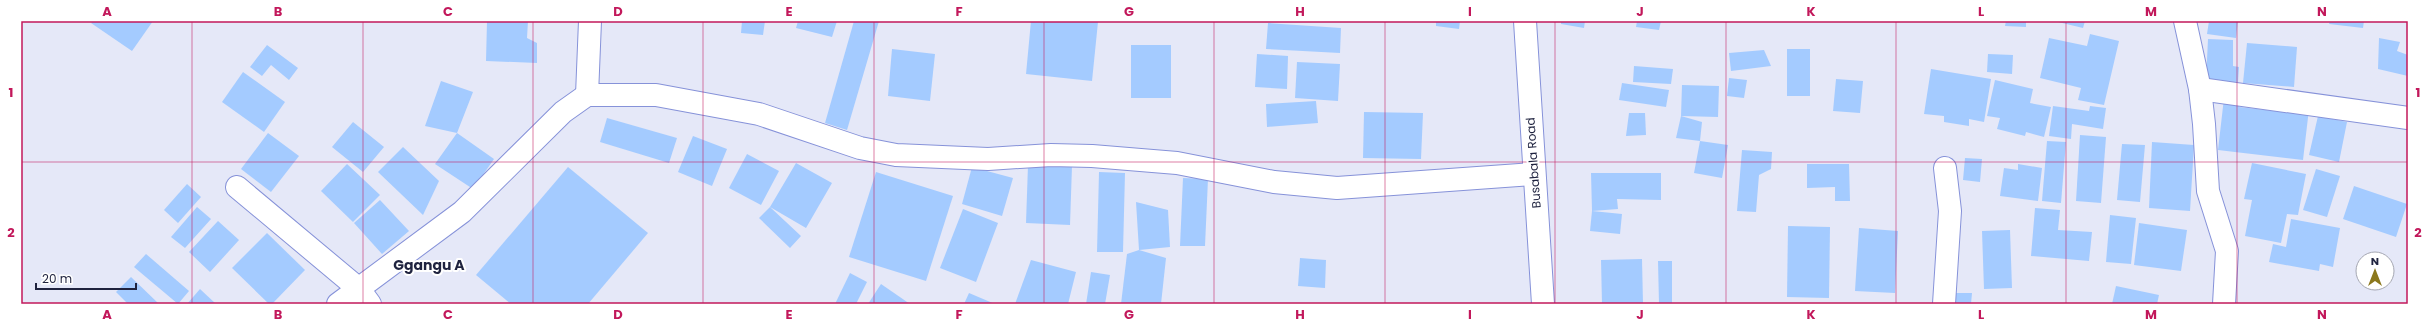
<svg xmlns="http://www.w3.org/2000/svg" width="2429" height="325" font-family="Poppins,sans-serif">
<rect width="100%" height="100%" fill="#e5e8f8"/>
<g fill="#a4cbff">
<polygon points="93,21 153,21 132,51 91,23"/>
<polygon points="487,21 528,21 527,38 537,43 537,63 486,61"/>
<polygon points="742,21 765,21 763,35 741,33"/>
<polygon points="798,21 837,21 832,37 796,28"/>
<polygon points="854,21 879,21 847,130 825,123"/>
<polygon points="1031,21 1098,22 1092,81 1026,74"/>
<polygon points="1436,21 1460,21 1459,29 1436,26"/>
<polygon points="1561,21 1585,21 1584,28 1561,24"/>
<polygon points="1637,21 1661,21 1659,30 1636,27"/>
<polygon points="2006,21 2026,21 2026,27 2005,26"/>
<polygon points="2054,21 2085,21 2083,28"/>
<polygon points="2209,21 2238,21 2236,38 2207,34"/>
<polygon points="2330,21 2364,21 2363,28 2329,24"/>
<polygon points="1268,23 1341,28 1340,53 1266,49"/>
<polygon points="2090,34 2119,41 2104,105 2078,100 2081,88 2040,78 2049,38 2087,46"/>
<polygon points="2379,38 2400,42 2397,51 2408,55 2408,76 2378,69"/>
<polygon points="2208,39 2233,40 2233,66 2239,67 2238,82 2206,81"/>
<polygon points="2247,43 2297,47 2294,87 2243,83"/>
<polygon points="267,45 298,68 289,80 271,65 262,76 250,67"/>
<rect x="1131" y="45" width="40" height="53"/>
<polygon points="892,49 935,54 930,101 888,96"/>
<rect x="1787" y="49" width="23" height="47"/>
<polygon points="1764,50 1771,66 1731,71 1729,53"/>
<polygon points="1257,54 1288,56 1287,89 1255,87"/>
<polygon points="1988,54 2013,55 2012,74 1987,72"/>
<polygon points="1297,62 1340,64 1338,101 1295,98"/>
<polygon points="1634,66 1673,69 1671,84 1633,82"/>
<polygon points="1931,69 1991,79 1984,122 1969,119 1969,126 1944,122 1944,116 1924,114"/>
<polygon points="243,72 285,102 264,132 222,102"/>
<polygon points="1729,78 1747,80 1744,98 1727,96"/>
<polygon points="1836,79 1863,81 1860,113 1833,111"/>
<polygon points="1995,80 2033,89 2030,103 2051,107 2044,137 2026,132 2025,136 1997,129 2000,118 1987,116"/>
<polygon points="441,81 473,92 457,133 494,159 473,189 435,164 457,133 425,126"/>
<polygon points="1622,83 1669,90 1666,107 1619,100"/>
<polygon points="1682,85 1719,86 1718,117 1681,116"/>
<polygon points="2224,98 2240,101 2239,107 2292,113 2293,107 2309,109 2303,160 2218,150"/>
<polygon points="1316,101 1318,123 1267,127 1266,104"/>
<polygon points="2053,106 2089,111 2090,106 2106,108 2103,129 2072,124 2071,139 2049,136"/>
<polygon points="1364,112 1423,113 1421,159 1363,158"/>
<polygon points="1629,113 1645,113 1646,135 1626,136"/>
<polygon points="1681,116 1702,122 1700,141 1676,138"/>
<polygon points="2318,116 2347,122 2339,162 2309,155"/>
<polygon points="607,118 677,138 669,163 600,142"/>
<polygon points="353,122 384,147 363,172 332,147"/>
<polygon points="268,133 299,156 271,192 241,169"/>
<polygon points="2080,135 2106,137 2101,203 2076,201"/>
<polygon points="693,136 727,149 712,186 678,172"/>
<polygon points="1700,141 1728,145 1722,178 1694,173"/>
<polygon points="2047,141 2066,142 2061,203 2042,201"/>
<polygon points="2152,142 2194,145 2190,211 2149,208"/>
<polygon points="2122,144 2145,145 2140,202 2117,200"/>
<polygon points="403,147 439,181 423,215 378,172"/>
<polygon points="1742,150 1772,152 1771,169 1759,175 1756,212 1737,211"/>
<polygon points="747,154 779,171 761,205 729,188"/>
<polygon points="1965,158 1982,159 1980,182 1963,180"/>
<polygon points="796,163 832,183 806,228 770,207 801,236 790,248 759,218 770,207"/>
<polygon points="2252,163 2306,174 2298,215 2287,214 2281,243 2245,236 2252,200 2244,199"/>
<polygon points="347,164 380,195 353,222 321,191"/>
<polygon points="1807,164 1849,164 1850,201 1835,201 1835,187 1807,188"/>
<polygon points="2018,164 2042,168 2038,201 2000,196 2004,168 2018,170"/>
<polygon points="1028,165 1072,166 1070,225 1026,223"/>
<polygon points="568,167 648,233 588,304 511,304 476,275"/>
<polygon points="972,167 1013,178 1002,216 962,204"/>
<polygon points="2316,169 2340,176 2327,217 2303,210"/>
<polygon points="876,172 953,196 926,281 849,257"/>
<polygon points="1099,172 1125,173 1123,252 1097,252"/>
<polygon points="1591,173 1661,173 1661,200 1617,199 1618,209 1592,211"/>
<polygon points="1183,178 1208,179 1205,246 1180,246"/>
<polygon points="187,184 201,197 178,223 164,210"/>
<polygon points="2354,186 2407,204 2396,237 2343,219"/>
<polygon points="380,200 409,231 382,254 354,223"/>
<polygon points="1136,202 1168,210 1170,247 1139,250"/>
<polygon points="197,207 211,219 185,248 171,237"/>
<polygon points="2035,208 2060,210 2058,230 2092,232 2089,261 2031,256"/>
<polygon points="963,209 998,223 976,282 940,268"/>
<polygon points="1592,211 1622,214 1620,234 1590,231"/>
<polygon points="2110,215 2136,218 2131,264 2106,262"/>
<polygon points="2291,219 2340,228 2333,267 2320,264 2319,271 2269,262 2273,244 2286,247"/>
<polygon points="218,221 239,240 210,272 189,252"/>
<polygon points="2139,223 2187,230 2181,271 2134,265"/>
<polygon points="1788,226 1830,227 1829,298 1787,297"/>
<polygon points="1859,228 1898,231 1895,293 1855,291"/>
<polygon points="2010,230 2012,288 1984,289 1982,231"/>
<polygon points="267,233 305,270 272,304 269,304 232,268"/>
<polygon points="1139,250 1166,258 1161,304 1121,304 1127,254"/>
<polygon points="146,254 189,291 178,304 134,267"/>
<polygon points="1300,258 1326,260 1325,288 1298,286"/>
<polygon points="1642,259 1643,304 1602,304 1601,260"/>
<polygon points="1031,260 1076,272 1068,304 1015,304"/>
<polygon points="1658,261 1672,261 1672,304 1659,304"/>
<polygon points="1091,272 1110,275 1105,304 1086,304"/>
<polygon points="850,273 867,282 856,304 835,304"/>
<polygon points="131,277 159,304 128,304 116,292"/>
<polygon points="881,284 910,304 868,304"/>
<polygon points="2116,286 2159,295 2157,304 2112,304"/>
<polygon points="200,289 216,304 187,304"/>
<polygon points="969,293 995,304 964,304"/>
<polygon points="1947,293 1972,293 1971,304 1947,304"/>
</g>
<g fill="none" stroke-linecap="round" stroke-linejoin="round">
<defs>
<g id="street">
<polyline points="2185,21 2200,89 2204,124 2208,191 2227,251 2224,304"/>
<polyline points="2200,89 2408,118"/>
<polyline points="587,95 590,21"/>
<polyline points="237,187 359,289 370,304"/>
<polyline points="338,304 462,212 563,112 587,95 656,95 759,114 860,148 896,155 988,159 1051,155 1092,156 1177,163 1274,182 1337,188 1534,174"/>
<polyline points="1944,304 1950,211 1945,168"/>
</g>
<polyline id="secondary" points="1525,21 1543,304"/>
</defs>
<use href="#street" stroke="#8692d9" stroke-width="24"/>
<use href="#secondary" stroke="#8692d9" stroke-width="24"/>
<use href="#street" stroke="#fff" stroke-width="22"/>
<use href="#secondary" stroke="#fff" stroke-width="22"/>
</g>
<path fill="none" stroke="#c2185b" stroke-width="1" stroke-opacity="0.55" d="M192,21V304M363,21V304M533,21V304M703,21V304M874,21V304M1044,21V304M1214,21V304M1385,21V304M1555,21V304M1726,21V304M1896,21V304M2066,21V304M2237,21V304M21,162H2408"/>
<g text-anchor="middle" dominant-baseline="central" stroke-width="4" stroke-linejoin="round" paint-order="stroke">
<g font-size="12" fill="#1f233f" stroke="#fff">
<text transform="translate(1533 163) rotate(-94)">Busabala Road</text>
</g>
<g font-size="14" font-weight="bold" fill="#1f233f" stroke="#fff">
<text x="429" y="265">Ggangu A</text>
</g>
</g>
<rect width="2429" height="325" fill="none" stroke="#ffffff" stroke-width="44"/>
<g transform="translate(2375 271)"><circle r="19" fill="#ffffff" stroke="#a5a7b2"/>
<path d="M0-3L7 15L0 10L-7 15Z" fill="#8c781d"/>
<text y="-6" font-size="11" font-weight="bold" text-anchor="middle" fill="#1f233f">N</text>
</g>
<path d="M36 283v6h100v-6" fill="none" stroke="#1f233f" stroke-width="2"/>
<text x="42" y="283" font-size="12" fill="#1f233f" stroke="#ffffff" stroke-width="3" paint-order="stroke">20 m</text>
<rect x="22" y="22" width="2385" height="281" fill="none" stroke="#c2185b" stroke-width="1.5"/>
<g font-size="13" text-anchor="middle" font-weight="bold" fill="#c2185b">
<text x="107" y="16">A</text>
<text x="278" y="16">B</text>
<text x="448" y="16">C</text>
<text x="618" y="16">D</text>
<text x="789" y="16">E</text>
<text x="959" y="16">F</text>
<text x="1129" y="16">G</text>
<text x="1300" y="16">H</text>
<text x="1470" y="16">I</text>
<text x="1640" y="16">J</text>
<text x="1811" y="16">K</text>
<text x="1981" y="16">L</text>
<text x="2151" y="16">M</text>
<text x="2322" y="16">N</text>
<text x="11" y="97">1</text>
<text x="2418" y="97">1</text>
<text x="11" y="237">2</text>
<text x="2418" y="237">2</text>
<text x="107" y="319">A</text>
<text x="278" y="319">B</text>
<text x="448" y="319">C</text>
<text x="618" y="319">D</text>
<text x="789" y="319">E</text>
<text x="959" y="319">F</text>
<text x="1129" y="319">G</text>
<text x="1300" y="319">H</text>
<text x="1470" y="319">I</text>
<text x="1640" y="319">J</text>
<text x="1811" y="319">K</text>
<text x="1981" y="319">L</text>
<text x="2151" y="319">M</text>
<text x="2322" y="319">N</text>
</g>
</svg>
